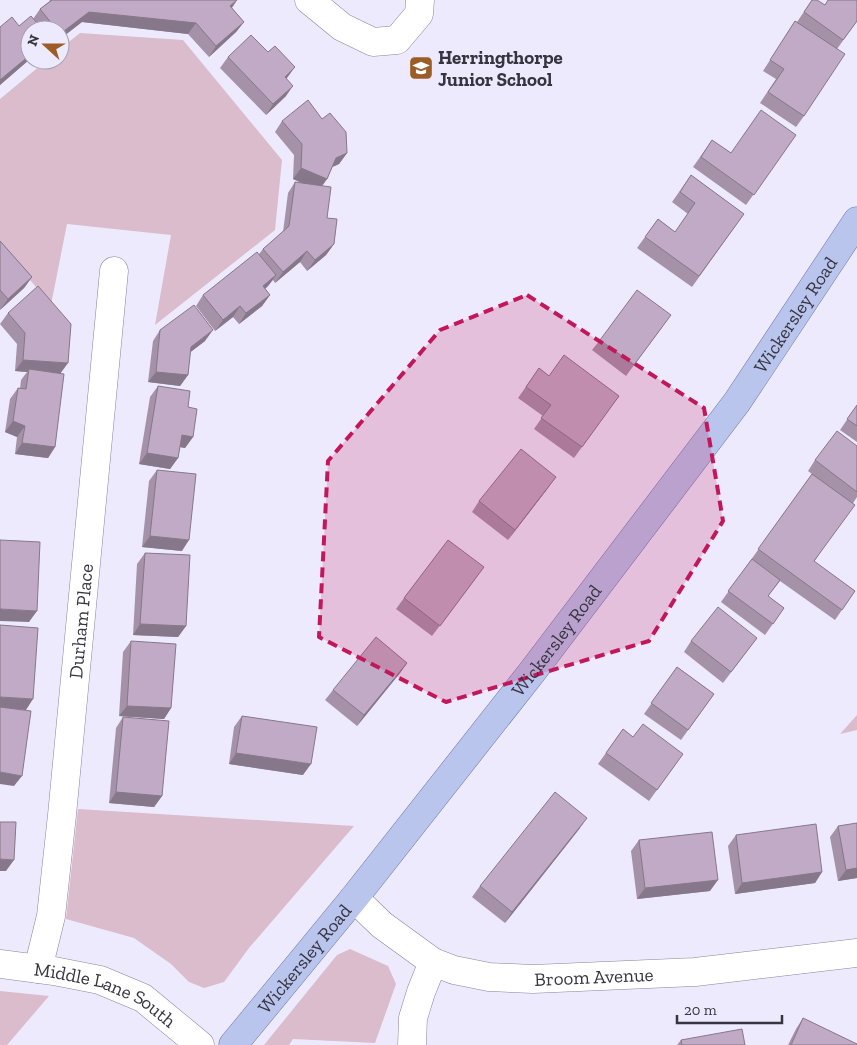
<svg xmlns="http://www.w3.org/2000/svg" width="857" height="1045" font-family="'Zilla Slab',serif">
<rect width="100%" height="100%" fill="#eeeafd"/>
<g fill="#dabccc">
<polygon points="80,33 183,40 282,160 275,230 155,325 171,235 67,224 51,305 0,244 0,99 47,60 60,60 60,49"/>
<polygon points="857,715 857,730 840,734"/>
<polygon points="78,809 354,826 249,948 224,982 204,988 189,982 171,964 134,938 66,919"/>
<polygon points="350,949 388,966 396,984 375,1043 293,1039 289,1045 264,1045 337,955"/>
<polygon points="0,991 49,996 7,1045 0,1045"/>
</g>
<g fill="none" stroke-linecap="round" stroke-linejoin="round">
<defs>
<g id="minor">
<polyline points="309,0 342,27 373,42 397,40 419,14 420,0"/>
<path id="s1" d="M354,898L382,925L433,962L454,970L489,977L533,979L695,972L857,953"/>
<path id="s2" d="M0,964L54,971L100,980L143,998L200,1045"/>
<path id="s3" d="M38,969L51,916L62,815L114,271"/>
<polyline points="412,1045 413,1018 421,992 433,962"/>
</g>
<g id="major">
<path id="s4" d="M233,1045L354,898L532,672L737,402L857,221"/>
</g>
</defs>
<use href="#minor" stroke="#8a83a0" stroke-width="29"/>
<use href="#major" stroke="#6e79a8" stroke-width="29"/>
<use href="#minor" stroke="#fff" stroke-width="28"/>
<use href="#major" stroke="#b9c5ec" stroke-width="28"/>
</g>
<g fill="#a592a9">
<polygon points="49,0 237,0 232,8 244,22 236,32 209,57 188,34 82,22 60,39 60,30 30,30 30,59 0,85 0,27 19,26 33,19 40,9 50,1"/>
<polygon points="812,0 825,5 857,21 837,49 804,116 796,127 760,103 776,79 763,71 788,32 795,21 797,22"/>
<polygon points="228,57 286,78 286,96 266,115 220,68"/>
<polygon points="282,121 347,153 339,164 332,167 327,179 322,186 327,218 334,244 326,255 307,271 300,262 275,283 273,280 268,286 265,289 270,295 262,306 239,324 233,317 215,331 196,306 203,295 259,254 263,249 283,232 288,193 295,182 304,184 293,179 294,155 275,132"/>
<polygon points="796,135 746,205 693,167 712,140 731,153"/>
<polygon points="691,175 744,214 692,287 637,248 658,219 675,232 688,214 672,202"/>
<polygon points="0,241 32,277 24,288 0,310"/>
<polygon points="8,313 61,374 55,447 48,458 15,454 17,437 5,432 10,399 18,388 20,389 21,380 27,372 15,371 17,344 0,324"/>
<polygon points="663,326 626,376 592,350 600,340"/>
<polygon points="160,330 205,341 190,352 188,375 180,386 148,382 153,341"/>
<polygon points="539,368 549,376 619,396 574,458 534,429 543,416 518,398"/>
<polygon points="158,386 188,407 193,437 185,448 180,447 178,458 170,469 139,464 150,397"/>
<polygon points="857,405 857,442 840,430"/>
<polygon points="857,446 857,497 814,562 855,591 835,620 780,581 768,596 784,608 765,635 721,602 812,474 808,471 815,460"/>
<polygon points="157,470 182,551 142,547 149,481"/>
<polygon points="548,488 508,540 472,512 479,501"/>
<polygon points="145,553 186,626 178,637 133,635 137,564"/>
<polygon points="476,578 432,636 396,609 404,598"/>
<polygon points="757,638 723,683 684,652 691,641"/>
<polygon points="131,641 171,708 164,719 119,716 123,652"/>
<polygon points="407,663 400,673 357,726 325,700 333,690"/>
<polygon points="677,667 714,694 681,740 644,714"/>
<polygon points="242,716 303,775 229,764 234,727"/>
<polygon points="123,717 162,796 154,807 109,803 116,728"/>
<polygon points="623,729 633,737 683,754 649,801 598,764"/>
<polygon points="838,826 857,878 838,881 830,837"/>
<polygon points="580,828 505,923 472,897 480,886"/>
<polygon points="736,835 822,872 815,883 735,894 728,846"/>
<polygon points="639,840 710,891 637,899 631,851"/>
<polygon points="803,1018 857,1045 788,1045 796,1029"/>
<polygon points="681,1040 745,1045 677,1045"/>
</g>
<g fill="#86778a">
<polygon points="237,0 230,10 230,6"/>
<polygon points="89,12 196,23 188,34 82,22 60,39 60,34"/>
<polygon points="244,22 236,32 209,57 216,46"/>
<polygon points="30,55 30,59 0,85 0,80"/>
<polygon points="295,67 287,78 277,88 285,77"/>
<polygon points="293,86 286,96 266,115 273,104"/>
<polygon points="347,153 339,164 328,169 336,158"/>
<polygon points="301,168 327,179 319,190 293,179"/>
<polygon points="334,244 326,255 307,271 315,260"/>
<polygon points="307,251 300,262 275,283 283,272"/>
<polygon points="276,275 268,286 256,297 263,286"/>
<polygon points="32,277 24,288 0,310 8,299"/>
<polygon points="270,295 262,306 239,324 246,313"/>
<polygon points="240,306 233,317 215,331 223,320"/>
<polygon points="213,330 205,341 183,358 191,347"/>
<polygon points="23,360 68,363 60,374 29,369 27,372 15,371"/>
<polygon points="156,372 188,375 180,386 148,382"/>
<polygon points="13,421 25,426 17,437 5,432"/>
<polygon points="182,435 193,437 185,448 174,446"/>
<polygon points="22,443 55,447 48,458 15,454"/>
<polygon points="147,453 178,458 170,469 139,464"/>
<polygon points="556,477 548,488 508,540 515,530"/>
<polygon points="150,536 189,540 182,551 142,547"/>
<polygon points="0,609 37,611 29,622 0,621"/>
<polygon points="140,624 186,626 178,637 133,635"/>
<polygon points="407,663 400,673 357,726 364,715"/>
<polygon points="0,697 33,699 26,710 0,708"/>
<polygon points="127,706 171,708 164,719 119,716"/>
<polygon points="236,753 311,764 303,775 229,764"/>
<polygon points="0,772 22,776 14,786 0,784"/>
<polygon points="116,792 162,796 154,807 109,803"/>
<polygon points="587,818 580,828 505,923 512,912"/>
<polygon points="0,859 14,860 6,871 0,871"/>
<polygon points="857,868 857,878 838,881 846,870"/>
<polygon points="822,872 815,883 735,894 742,883"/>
<polygon points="718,880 710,891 637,899 645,888"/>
</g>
<g fill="#c0aac5" stroke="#86778a">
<polygon points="52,0 237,0 230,6 244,22 216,46 196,23 89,12 60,34 60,30 57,30 40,9"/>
<polygon points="812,0 817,0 825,5 828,0 857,0 857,21 843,40 804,12"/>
<polygon points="31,16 43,30 30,30 30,55 0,80 0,27 12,17 19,26"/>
<polygon points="795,21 845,54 804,116 768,92 784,69 770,60"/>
<polygon points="251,35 268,52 275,46 295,67 285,77 293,86 273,104 228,57"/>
<polygon points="308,100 322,119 330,113 346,132 347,153 336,158 327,179 301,168 302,144 282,121"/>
<polygon points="761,110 796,135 754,195 701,157 712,140 731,153"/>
<polygon points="691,175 744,214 699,276 645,237 658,219 675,232 695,203 680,192"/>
<polygon points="295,182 331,187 327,218 337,219 334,244 315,260 307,251 283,272 263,249 289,226"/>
<polygon points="0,241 32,277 8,299 0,290"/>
<polygon points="257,252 276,275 263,286 270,295 246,313 240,306 223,320 203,295"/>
<polygon points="38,286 71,324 68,363 23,360 25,333 8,313"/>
<polygon points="637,290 671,315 634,365 600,340"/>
<polygon points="194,305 213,330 191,347 188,375 156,372 160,330"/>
<polygon points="564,355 619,396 582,447 541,418 551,405 526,387 539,368 549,376"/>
<polygon points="29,369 64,374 55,447 22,443 25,426 13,421 18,388 26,389"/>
<polygon points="158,386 190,391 188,407 197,409 193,437 182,435 178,458 147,453"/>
<polygon points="857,405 857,426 847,419"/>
<polygon points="837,431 857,446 857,492 815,460"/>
<polygon points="521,449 556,477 515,530 479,501"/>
<polygon points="157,470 196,474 189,540 150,536"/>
<polygon points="812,474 855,505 814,561 855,591 842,610 758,549"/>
<polygon points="0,540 40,542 37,611 0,609"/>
<polygon points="448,540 484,567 440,626 404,598"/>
<polygon points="145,553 190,555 186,626 140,624"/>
<polygon points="752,559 780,580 768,596 784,608 773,624 728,591"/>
<polygon points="718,607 757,638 731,672 691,641"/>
<polygon points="0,625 38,628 33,699 0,697"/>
<polygon points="376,637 407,663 364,715 333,690"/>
<polygon points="131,641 176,644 171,708 127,706"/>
<polygon points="677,667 714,694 688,730 651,703"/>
<polygon points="0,707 31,711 22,776 0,772"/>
<polygon points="242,716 317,727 311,764 236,753"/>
<polygon points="123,717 169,721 162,796 116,792"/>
<polygon points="643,724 683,754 657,790 606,753 623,729 633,737"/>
<polygon points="555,792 587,818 512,912 480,886"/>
<polygon points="0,822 16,822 14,860 0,859"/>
<polygon points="857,823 857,868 846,870 838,826"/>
<polygon points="816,824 822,872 742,883 736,835"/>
<polygon points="712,832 718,880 645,888 639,840"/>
<polygon points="803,1018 857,1044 857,1045 791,1045"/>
<polygon points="742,1029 745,1045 682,1045 681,1040"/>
</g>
<path fill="#c2185b" fill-opacity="0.2" stroke="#c2185b" stroke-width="4" stroke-dasharray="10 6" stroke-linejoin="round" d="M527,295L704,408L723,521L649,641L446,702L319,637L328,461L440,330Z"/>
<defs>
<symbol id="school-square" viewBox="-11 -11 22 22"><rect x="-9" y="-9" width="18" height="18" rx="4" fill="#9c5c26" stroke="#eeeafd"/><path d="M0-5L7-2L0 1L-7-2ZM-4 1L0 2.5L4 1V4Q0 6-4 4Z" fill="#fff"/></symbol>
</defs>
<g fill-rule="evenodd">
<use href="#school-square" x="407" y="54" width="28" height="28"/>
</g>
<g text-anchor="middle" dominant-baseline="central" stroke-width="4" stroke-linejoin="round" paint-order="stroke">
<g font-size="19" font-weight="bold" fill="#373441" stroke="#eeeafd" text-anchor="start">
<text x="438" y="57">Herringthorpe<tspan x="438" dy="22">Junior School</tspan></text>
</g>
<g font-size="19" fill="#373441" stroke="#eeeafd">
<text stroke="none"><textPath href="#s4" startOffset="922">Wickersley Road</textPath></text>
<text stroke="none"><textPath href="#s3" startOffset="351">Durham Place</textPath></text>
<text stroke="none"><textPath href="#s4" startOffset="518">Wickersley Road</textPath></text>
<text stroke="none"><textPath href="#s4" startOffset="112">Wickersley Road</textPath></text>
<text stroke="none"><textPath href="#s1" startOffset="265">Broom Avenue</textPath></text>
<text stroke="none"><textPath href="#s2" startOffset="111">Middle Lane South</textPath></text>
</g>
</g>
<g transform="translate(45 45) rotate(291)"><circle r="24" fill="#eeeafd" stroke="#a5a1b2"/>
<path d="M0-4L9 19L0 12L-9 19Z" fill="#9c5c26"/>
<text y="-8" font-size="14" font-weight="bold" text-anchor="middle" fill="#373441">N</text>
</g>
<path d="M677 1015v8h105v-8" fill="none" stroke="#373441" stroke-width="2.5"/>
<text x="684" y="1015" font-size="15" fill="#373441" stroke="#eeeafd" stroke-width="4" paint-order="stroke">20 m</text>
</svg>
